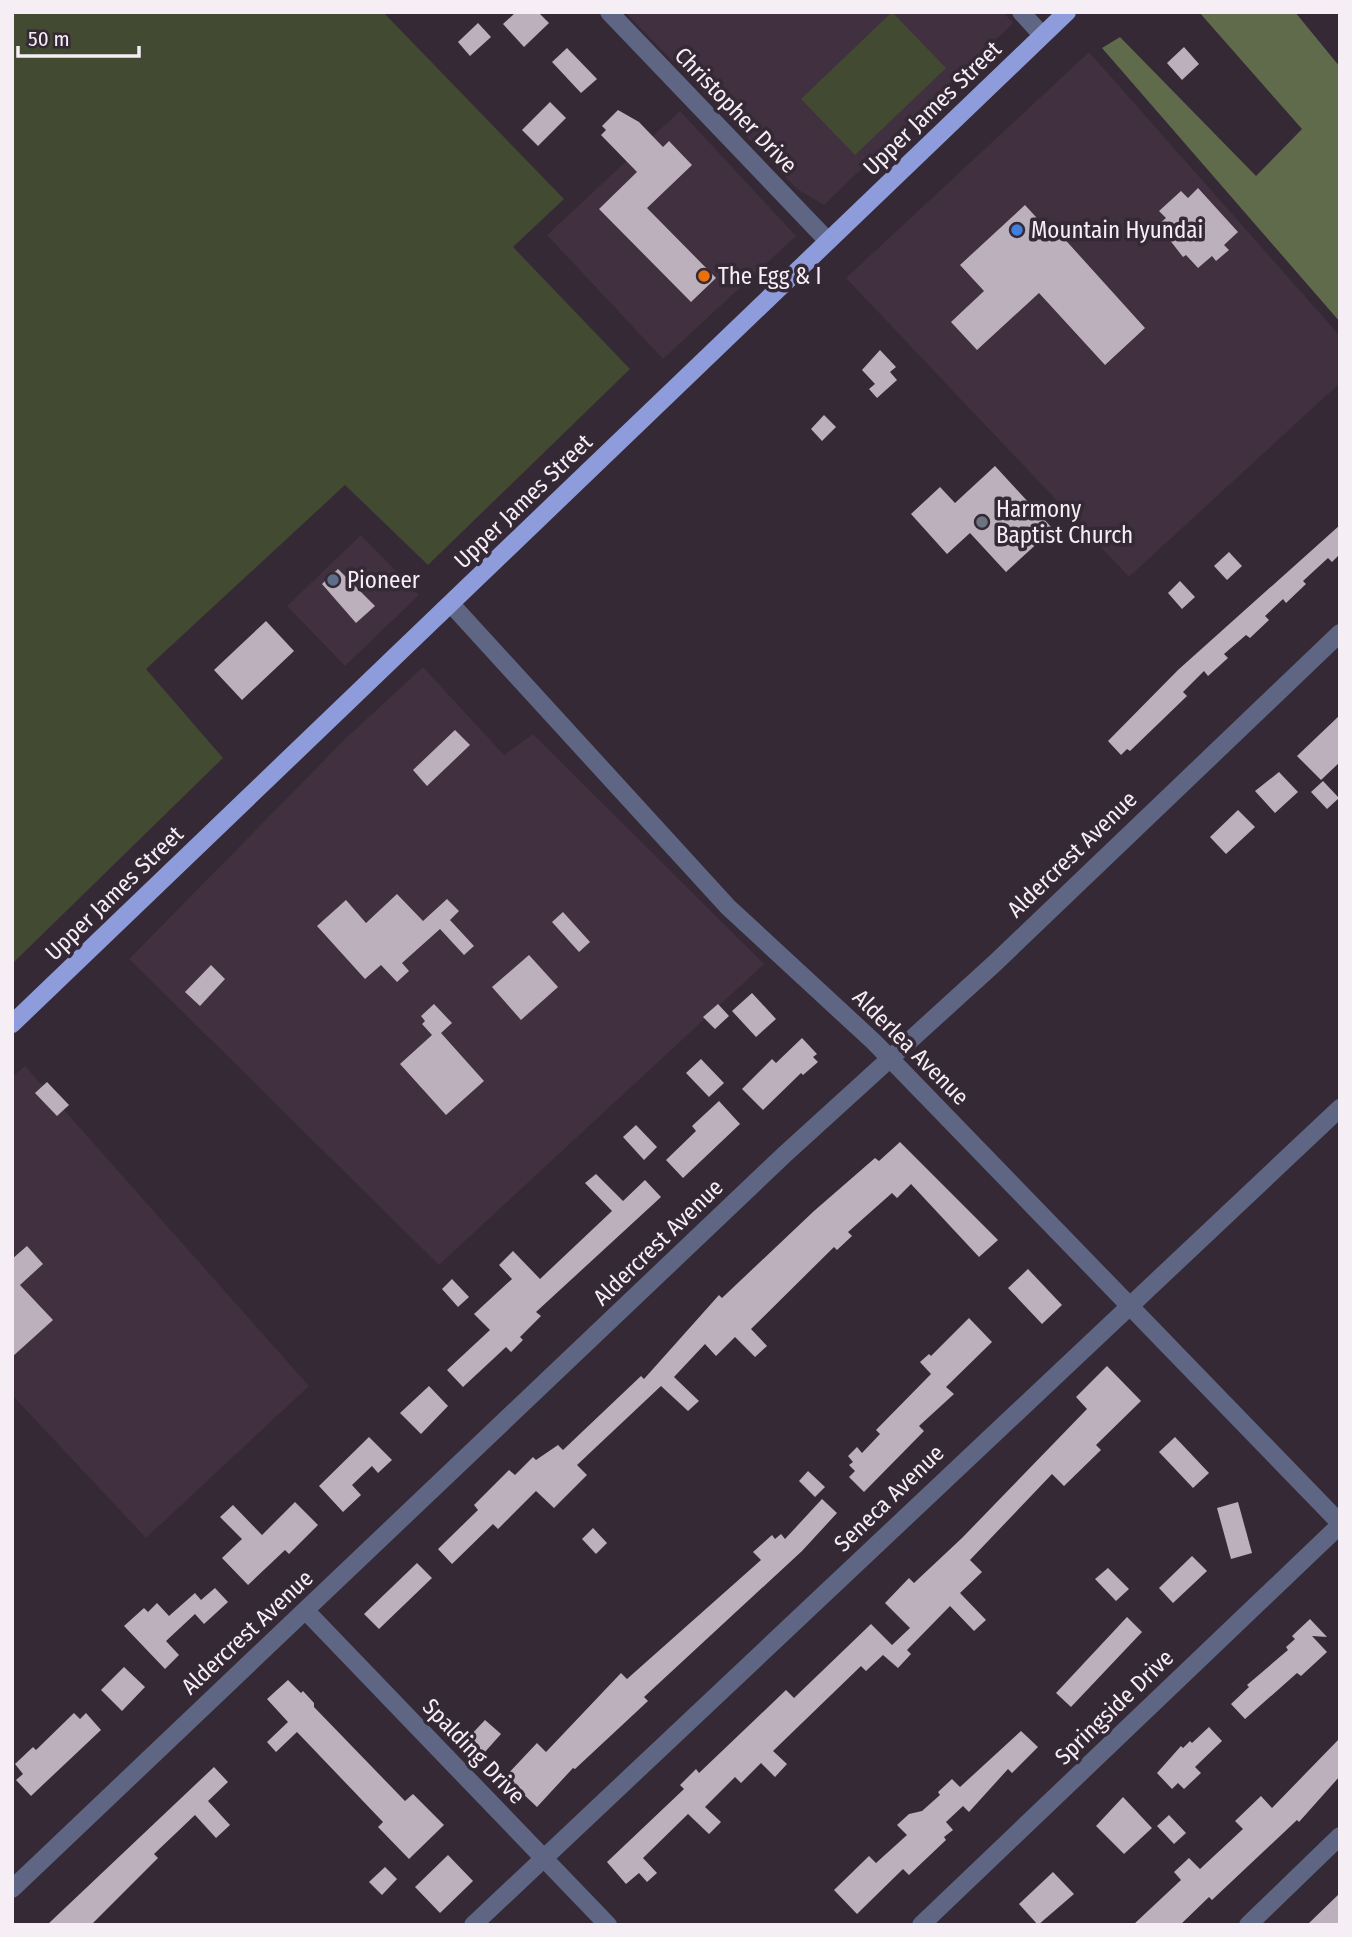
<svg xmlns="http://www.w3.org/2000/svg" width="1352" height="1937" font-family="'Fira Sans Condensed',sans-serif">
<rect width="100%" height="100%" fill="#342934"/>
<g fill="#403040">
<polygon points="625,12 1003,12 1013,23 824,205 797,189"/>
<polygon points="1089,52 1340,336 1340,383 1129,577 846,278"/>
<polygon points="680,111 796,236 663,359 547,235"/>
<polygon points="361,535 419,595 345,666 287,606"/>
<polygon points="423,667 504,755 533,734 764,964 439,1265 129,959 345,739"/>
<polygon points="25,1066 309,1386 146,1538 12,1395 12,1077"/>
</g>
<g fill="#424a32">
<polygon points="12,12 383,12 564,199 513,247 630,369 428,565 345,485 146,669 223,758 12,964"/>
<polygon points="892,12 946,68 855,155 801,99"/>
</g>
<polygon fill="#5f6b4b" points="1199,12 1295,12 1340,67 1340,322 1102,48 1120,37 1256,176 1302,129"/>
<g fill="#bdb0bd">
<polygon points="516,12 538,12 549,23 524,47 503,24"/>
<polygon points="478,23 491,37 470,56 458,42"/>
<polygon points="1184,47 1199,64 1182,80 1167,63"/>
<polygon points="567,48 597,79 581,93 552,62"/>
<polygon points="550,102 566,118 538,146 522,130"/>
<polygon points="618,110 639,122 663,147 669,141 692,165 647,208 716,278 691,302 599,209 637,172 601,135 606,130 602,126"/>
<polygon points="1198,188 1238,232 1224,245 1229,250 1216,261 1212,256 1198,268 1186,255 1183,257 1158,225 1166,218 1159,211 1181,191 1188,198"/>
<polygon points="1025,205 1046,228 1051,224 1145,328 1105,365 1039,293 977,350 951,322 984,291 960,265"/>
<polygon points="880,350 896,367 890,372 897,380 877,398 869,389 875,384 862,370"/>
<polygon points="824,415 836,427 822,441 811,429"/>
<polygon points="995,466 1053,529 1006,572 970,533 947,554 911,514 940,487 955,503"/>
<polygon points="1340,525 1340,554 1332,562 1328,558 1303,581 1306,584 1286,603 1283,599 1265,616 1269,620 1250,638 1246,635 1224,654 1228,658 1208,676 1204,671 1183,692 1187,696 1130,751 1127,749 1121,755 1108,741 1178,670"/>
<polygon points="1229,552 1242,566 1227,580 1214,566"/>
<polygon points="338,569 375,606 356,623 322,584"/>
<polygon points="1180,581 1195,597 1182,609 1168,593"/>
<polygon points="266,621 294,651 242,700 214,670"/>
<polygon points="1340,715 1340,762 1321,780 1297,756"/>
<polygon points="455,730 470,745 427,786 413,770"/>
<polygon points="1279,772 1298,792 1275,813 1255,791"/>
<polygon points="1323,781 1339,798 1327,809 1311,792"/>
<polygon points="1238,810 1255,827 1226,854 1210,837"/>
<polygon points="397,894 423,921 447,899 459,911 450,920 474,946 464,955 440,929 402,963 409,971 397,982 381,965 365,979 317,926 346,900 366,923"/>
<polygon points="563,912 590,942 579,952 552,922"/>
<polygon points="529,955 558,987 521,1020 492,987"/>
<polygon points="211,965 225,979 200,1006 185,992"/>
<polygon points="752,993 776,1019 756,1037 732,1011"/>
<polygon points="434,1004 452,1023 441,1033 484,1081 446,1115 400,1064 432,1035 422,1024 425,1021 421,1016"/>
<polygon points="718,1004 729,1016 715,1029 703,1017"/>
<polygon points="802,1038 817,1054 813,1057 818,1062 803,1075 801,1073 763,1110 742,1089 772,1059 776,1063"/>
<polygon points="701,1059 724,1083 709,1097 686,1073"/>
<polygon points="47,1082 69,1105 57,1116 35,1093"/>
<polygon points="719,1101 740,1124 683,1178 666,1160 696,1131 692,1126"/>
<polygon points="636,1125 657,1147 644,1160 623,1137"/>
<polygon points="900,1142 998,1240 979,1257 911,1184 897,1198 892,1193 848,1232 852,1236 837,1250 834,1247 751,1329 767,1346 755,1357 735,1337 716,1356 705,1344 674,1377 699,1401 688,1411 661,1386 577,1465 587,1475 554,1508 536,1491 498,1529 493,1524 452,1564 438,1549 478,1510 474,1505 509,1470 515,1475 533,1457 536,1460 558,1445 563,1450 641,1376 644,1379 719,1295 722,1298 814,1211 875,1158 879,1161"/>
<polygon points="596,1174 623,1201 645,1180 661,1197 536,1312 541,1316 520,1337 523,1340 511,1352 506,1347 463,1387 447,1370 490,1330 474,1314 512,1279 499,1265 513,1251 540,1279 612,1211 585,1183"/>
<polygon points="27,1246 43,1264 20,1285 53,1320 12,1357 12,1259"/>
<polygon points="1028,1269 1062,1305 1042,1324 1008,1288"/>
<polygon points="452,1279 469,1297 458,1307 442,1289"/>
<polygon points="969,1318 992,1342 946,1387 954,1394 919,1426 924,1431 864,1492 849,1477 855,1471 849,1465 853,1462 848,1456 857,1447 862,1453 880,1434 876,1430 931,1374 920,1362 929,1354 931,1356"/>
<polygon points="1107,1366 1141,1401 1096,1445 1101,1450 1064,1486 1052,1474 970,1560 982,1572 960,1593 986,1620 974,1631 950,1606 907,1650 911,1654 898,1668 883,1655 866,1671 861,1666 773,1751 787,1764 775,1777 761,1763 741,1783 735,1777 705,1807 721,1822 709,1834 688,1814 643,1858 657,1873 647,1882 639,1873 626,1884 607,1862 684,1789 680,1785 696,1769 699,1773 786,1690 794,1698 871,1624 892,1645 910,1628 885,1603 909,1578 914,1583 962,1538 1087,1409 1076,1397"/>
<polygon points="429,1386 448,1406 421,1434 400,1413"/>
<polygon points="369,1437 392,1460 378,1473 372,1466 352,1485 361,1495 343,1512 319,1486"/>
<polygon points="1175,1437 1209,1473 1193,1488 1159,1452"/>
<polygon points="808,1471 825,1487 815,1497 799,1481"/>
<polygon points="822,1499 837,1513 802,1551 644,1697 648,1701 575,1769 573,1768 537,1807 505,1777 537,1743 546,1752 621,1673 627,1679 761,1560 753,1552 772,1535 775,1539 781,1534 785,1539"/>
<polygon points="295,1502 318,1525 289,1554 285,1550 248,1585 222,1558 242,1539 220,1517 233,1505 262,1535"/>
<polygon points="1238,1502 1252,1553 1231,1559 1217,1508"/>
<polygon points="593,1528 607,1543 596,1554 582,1539"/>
<polygon points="1192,1556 1207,1571 1173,1603 1159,1588"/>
<polygon points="417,1563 432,1578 379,1629 364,1614"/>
<polygon points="1108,1568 1129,1589 1116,1601 1095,1579"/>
<polygon points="215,1588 228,1602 204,1624 195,1614 166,1641 179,1655 165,1669 124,1626 144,1608 148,1612 157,1603 169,1616 195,1593 201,1600"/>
<polygon points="1127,1617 1142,1632 1071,1707 1056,1693"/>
<polygon points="1310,1619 1327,1637 1312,1636 1327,1652 1301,1676 1297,1673 1245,1719 1231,1704 1249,1687 1247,1685 1288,1650 1286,1647 1295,1639 1292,1636"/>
<polygon points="124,1667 145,1687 122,1711 101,1690"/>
<polygon points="288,1680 301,1693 303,1691 314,1703 314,1707 405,1801 413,1794 444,1825 409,1859 378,1827 383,1822 297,1732 276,1752 267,1742 288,1722 267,1699"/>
<polygon points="74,1713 80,1719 86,1713 101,1730 31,1796 16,1780 23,1774 15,1764 33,1747 36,1750"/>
<polygon points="485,1720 501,1734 484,1753 468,1738"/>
<polygon points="1209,1727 1222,1741 1195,1767 1201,1773 1184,1789 1178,1783 1172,1789 1157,1773 1181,1746 1183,1748 1190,1741 1192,1743"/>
<polygon points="1021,1731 1038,1747 1012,1773 1008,1769 969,1812 963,1806 946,1822 953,1830 944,1837 946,1840 909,1875 903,1869 857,1914 834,1890 869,1856 876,1863 907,1835 897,1825 909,1814 922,1811 940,1795 938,1792 952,1779 960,1787"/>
<polygon points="1340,1738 1340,1776 1299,1822 1297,1820 1212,1900 1209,1897 1180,1925 1133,1925 1181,1880 1174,1872 1189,1858 1200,1869 1243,1829 1235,1821 1261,1796 1272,1808"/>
<polygon points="214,1767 228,1782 208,1801 230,1825 216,1838 195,1815 154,1854 158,1858 91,1925 47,1925"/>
<polygon points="1123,1797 1152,1828 1124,1854 1096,1826"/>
<polygon points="1169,1815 1186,1833 1174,1844 1157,1826"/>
<polygon points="448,1855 473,1881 440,1913 415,1887"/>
<polygon points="385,1867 397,1879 382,1895 369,1882"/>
<polygon points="1053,1872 1074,1894 1038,1925 1019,1904"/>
<polygon points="1340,1893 1340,1925 1307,1925"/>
</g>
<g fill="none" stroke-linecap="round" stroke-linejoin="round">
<g stroke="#5f6684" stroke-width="18">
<polyline points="609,12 828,241"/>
<polyline points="1021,12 1042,35"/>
<polyline points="451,604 728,907 874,1042 1340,1523"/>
<polyline points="306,1611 608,1925"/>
<polyline points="12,1889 784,1155 995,963 1340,633"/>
<polyline points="473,1925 1340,1108"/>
<polyline points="921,1925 1340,1525"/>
<polyline points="1248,1925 1340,1836"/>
</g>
<polyline stroke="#8f9cdb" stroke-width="18" points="12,1024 1067,12"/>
</g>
<circle fill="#3f7fe0" stroke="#342934" stroke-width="2.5" cx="1017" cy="230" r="7"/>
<circle fill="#e8710a" stroke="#342934" stroke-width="2.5" cx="704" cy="276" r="7"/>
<circle fill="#6b7280" stroke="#342934" stroke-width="2.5" cx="982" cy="522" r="7"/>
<circle fill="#5c6f8a" stroke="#342934" stroke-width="2.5" cx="333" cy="580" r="7"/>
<g text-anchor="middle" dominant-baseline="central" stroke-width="7" stroke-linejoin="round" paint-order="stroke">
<g font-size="23" fill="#f6eef5" stroke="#342934">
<text transform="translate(932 108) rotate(-44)">Upper James Street</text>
<text transform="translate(736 110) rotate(46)">Christopher Drive</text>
<text transform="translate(523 501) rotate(-44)">Upper James Street</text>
<text transform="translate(1072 854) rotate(-44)">Aldercrest Avenue</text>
<text transform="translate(114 893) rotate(-44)">Upper James Street</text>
<text transform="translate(911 1047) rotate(45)">Alderlea Avenue</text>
<text transform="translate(658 1242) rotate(-44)">Aldercrest Avenue</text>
<text transform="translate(889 1498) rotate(-44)">Seneca Avenue</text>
<text transform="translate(247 1632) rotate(-43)">Aldercrest Avenue</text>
<text transform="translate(1114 1707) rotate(-44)">Springside Drive</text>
<text transform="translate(474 1751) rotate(46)">Spalding Drive</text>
</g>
<g font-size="23" fill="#f6eef5" stroke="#342934" text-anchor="start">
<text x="1031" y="230">Mountain Hyundai</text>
<text x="718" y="276">The Egg &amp; I</text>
<text x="996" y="509">Harmony<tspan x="996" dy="26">Baptist Church</tspan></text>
<text x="347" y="580">Pioneer</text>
</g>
</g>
<rect width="1352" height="1937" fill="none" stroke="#f6eef5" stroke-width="28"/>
<path d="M18 46v10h121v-10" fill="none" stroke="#f6eef5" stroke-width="3.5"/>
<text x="28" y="46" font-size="21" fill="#f6eef5" stroke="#342934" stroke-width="5" paint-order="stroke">50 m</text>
</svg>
